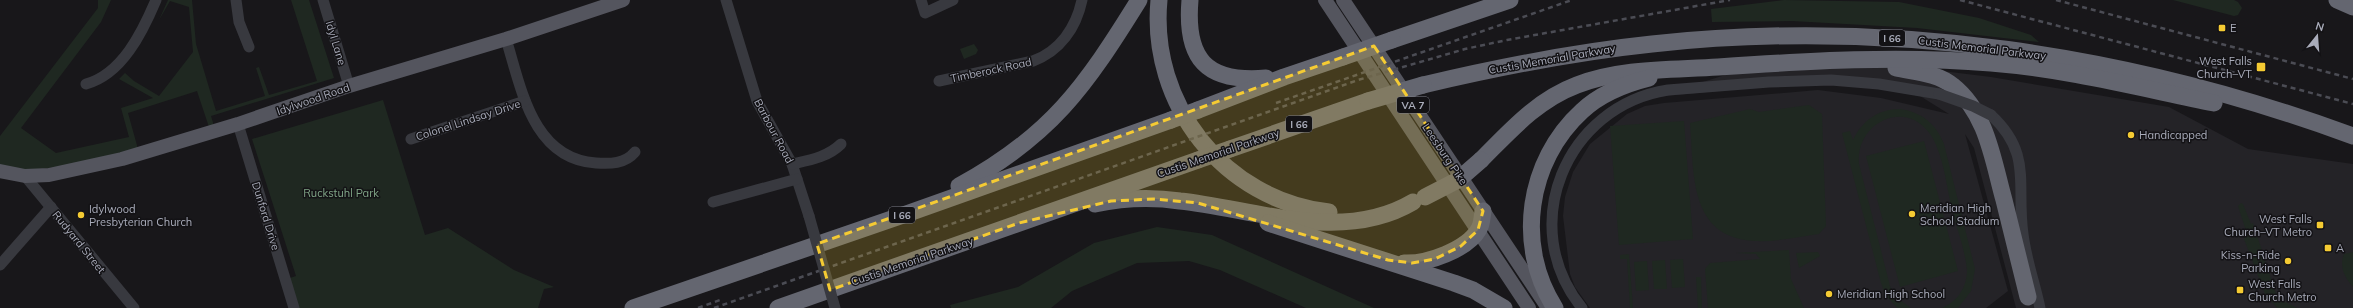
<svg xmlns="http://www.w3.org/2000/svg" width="2353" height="308" font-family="Mulish,sans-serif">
<rect width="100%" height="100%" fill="#18171a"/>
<polygon fill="#242327" points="1773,60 1853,60 1991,77 2169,107 2248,149 2353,164 2353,308 2016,308 1974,148 1965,134 2008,291 1986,308 1590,308 1575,287 1570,274 1563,216 1565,197 1573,172 1590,144 1627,114 1645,106 1664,103 1818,90 1881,98 1949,114 1920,96 1862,86 1804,83 1655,97"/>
<g fill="#1f2821">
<polygon points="98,0 111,0 101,22 21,128 56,153 129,137 121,108 153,98 119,79 125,73 134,81 159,96 193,52 189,7 170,1 159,20 168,0 192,0 196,44 216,111 265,96 256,68 259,67 269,95 317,81 291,0 309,0 334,78 211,116 214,126 209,127 197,91 128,113 138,149 78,165 28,170 0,166 0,136 98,8"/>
<polygon points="1784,0 1899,2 1979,18 2031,35 2039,42 1917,28 1792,21 1712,22 1711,9"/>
<polygon points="2173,0 2234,0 2238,2 2242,8 2238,15 2234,16"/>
<polygon points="974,44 978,50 976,54 964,59 960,49"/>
<polygon points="383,100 425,235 448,228 514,270 554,287 544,289 538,308 289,308 281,281 296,276 252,139"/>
<path d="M1809,105L1822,114L1826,226L1819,234C1798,237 1776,242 1755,241C1688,238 1694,172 1690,123L1750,109L1759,112Z"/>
<path d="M1900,109C1922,112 1936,124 1944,144L1975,269L1971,291L1958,308H1942C1958,301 1967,287 1967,270C1965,250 1957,229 1952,210C1947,188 1943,152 1930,134C1905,98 1855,123 1859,164L1890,286L1897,298L1911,308H1897L1885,294L1881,283L1842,133L1850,131L1853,140C1862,121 1878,109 1900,109Z"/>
<polygon points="1684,121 1693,239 1619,245 1610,126"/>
<polygon points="1924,141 1958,271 1900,287 1866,156"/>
<polygon points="2241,203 2243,204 2251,224 2253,223 2275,291 2280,299 2297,308 2277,308 2265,294 2244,239 2247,234 2238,206"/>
<polygon points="1157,227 1212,235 1374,308 1306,308 1220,270 1189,261 1137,263 1072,291 1051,308 951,308 950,305 1018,287 1094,243"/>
<polygon points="1789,250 1791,279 1804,308 1708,308 1705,269 1710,263 1760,259 1756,254 1736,253"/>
<polygon points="1818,252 1820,256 1799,268 1796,253"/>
<path d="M2353,252V287C2344,277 2339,266 2344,254Z"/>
<polygon points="1629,254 1633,308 1630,308 1627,259 1620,259 1620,255"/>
<polygon points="1683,259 1685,287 1672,288 1670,260"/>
<polygon points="1665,260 1667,289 1654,289 1652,261"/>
<polygon points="1647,261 1649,290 1636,291 1634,262"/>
<polygon points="1696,277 1701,277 1702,308 1698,308"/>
</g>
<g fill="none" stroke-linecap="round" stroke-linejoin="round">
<g stroke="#38393f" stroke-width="11">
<polyline points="236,0 239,22 249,47"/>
<polyline points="323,0 349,86"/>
<polyline points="726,0 757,101 792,164 809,216"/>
<polyline points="921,0 925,13 953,0"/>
<path d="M506,39C521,87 532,159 596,163C610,164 625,164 635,152"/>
<path d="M939,81L1033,61C1060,51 1076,28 1082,0"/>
<path d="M86,84C122,74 142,33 156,0"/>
<path d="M1991,115C2033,154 2016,184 2023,234C2026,259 2035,284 2040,308"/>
<polyline points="238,124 294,308"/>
<polyline points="411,139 525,101"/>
<path d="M792,164C810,160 828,157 841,144"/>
<polyline points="25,176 134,308"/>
<polyline points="713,202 797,179"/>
<polyline points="0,265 51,207"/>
<path d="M1582,308C1516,227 1565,106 1668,90L1769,82L1831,80L1879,84L1939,94"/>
</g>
<g stroke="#54555e" stroke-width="14">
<polyline points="1325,0 1529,308"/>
<polyline points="1343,0 1548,308"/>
<polyline points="0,171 25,176 49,175 122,159 238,124 349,86 506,39 623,0"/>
</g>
<g stroke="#646670" stroke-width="17">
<path d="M1159,0C1149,104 1224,200 1329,212"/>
<path d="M1190,0C1185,59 1206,83 1266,78"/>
<polyline points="2337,0 2353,7"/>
<polyline points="1392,40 1510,0"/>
<path d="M1896,68C1915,72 1938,73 1953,86C1987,113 1993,161 2004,200C2012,233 2020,265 2028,297"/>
<path d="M1423,85C1499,67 1575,52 1652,44C1889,18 2130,54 2353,136"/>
<polyline points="1198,110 1284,77 1343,57"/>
<polyline points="1230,149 1368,101"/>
<path d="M1481,160C1510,131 1537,100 1577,85C1621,68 1671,70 1718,67C1808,61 1900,55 1991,63C2066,69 2140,88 2214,103"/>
<path d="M959,186C1051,136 1085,87 1139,0"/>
<path d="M1095,204C1123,198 1152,197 1180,201C1255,209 1342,244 1413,202"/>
<polyline points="1268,223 1454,283 1473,290 1504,308"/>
<path d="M1404,263C1427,264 1467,250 1479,229C1482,224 1482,217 1483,211"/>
<polyline points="633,308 909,213 1171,120"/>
<polyline points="778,308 1198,160"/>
<path d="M1555,308C1515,246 1527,161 1582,111C1600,94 1625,84 1649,78"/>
</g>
<g stroke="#4b4c54" stroke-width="2.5" stroke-dasharray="5 4" stroke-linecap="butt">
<polyline points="1960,0 2353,104"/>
<polyline points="2056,0 2353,79"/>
<polyline points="1276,103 1572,0"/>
<polyline points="698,308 720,300"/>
<polyline points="714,308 1358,80 1465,49 1507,40 1730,0"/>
</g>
<g stroke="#38393f" stroke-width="11">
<polyline points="1939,94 1973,106 1991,115"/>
<polyline points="809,216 835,308"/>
</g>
<g stroke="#646670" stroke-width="17">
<polyline points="1343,57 1392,40"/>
<polyline points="1368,101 1423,85"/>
<polyline points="1171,120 1198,110"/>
<polyline points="1198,160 1230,149"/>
<polyline points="1425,197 1458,180 1481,160"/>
</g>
</g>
<path fill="#f5cb33" fill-opacity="0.2" stroke="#f5cb33" stroke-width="3" stroke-dasharray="8 5" stroke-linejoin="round" d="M1374,46L1483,211L1478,230L1461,246L1435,259L1412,263L1388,260L1198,203L1155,199L1111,201L1019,223L830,290L817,244Z"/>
<g fill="#f5cb33" stroke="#131215" stroke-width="1.5">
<rect x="2218" y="24" width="8" height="8" rx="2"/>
<rect x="2256" y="62" width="10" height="10" rx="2"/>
<circle cx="2131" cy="135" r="4"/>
<circle cx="1912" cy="214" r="4"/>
<circle cx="81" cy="215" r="4"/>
<rect x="2316" y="221" width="8" height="8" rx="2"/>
<rect x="2324" y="244" width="8" height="8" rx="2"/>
<circle cx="2288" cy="261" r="4"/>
<rect x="2236" y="286" width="8" height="8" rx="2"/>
<circle cx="1829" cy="294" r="4"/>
</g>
<g text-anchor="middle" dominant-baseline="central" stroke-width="3" stroke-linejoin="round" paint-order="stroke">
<g fill="#131215" stroke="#7c7e88" stroke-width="1">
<rect x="1879" y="30" width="26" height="16" rx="3"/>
<rect x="1397" y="97" width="32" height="16" rx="3"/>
<rect x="1286" y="116" width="26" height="16" rx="3"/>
<rect x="889" y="207" width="26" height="16" rx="3"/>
</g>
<g font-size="10" font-weight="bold" fill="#a9acba">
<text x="1892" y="38">I 66</text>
<text x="1413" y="105">VA 7</text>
<text x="1299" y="124">I 66</text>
<text x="902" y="215">I 66</text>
</g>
<g font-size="11" fill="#a9acba" stroke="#131215" text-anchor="start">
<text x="2230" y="28">E</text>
<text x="2252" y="61" text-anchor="end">West Falls<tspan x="2252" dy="13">Church–VT</tspan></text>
<text x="2139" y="135">Handicapped</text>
<text x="1920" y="208">Meridian High<tspan x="1920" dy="13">School Stadium</tspan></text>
<text x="89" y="209">Idylwood<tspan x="89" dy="13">Presbyterian Church</tspan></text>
<text x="2312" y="219" text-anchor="end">West Falls<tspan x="2312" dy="13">Church–VT Metro</tspan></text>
<text x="2336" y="248">A</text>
<text x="2280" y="255" text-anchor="end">Kiss-n-Ride<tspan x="2280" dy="13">Parking</tspan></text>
<text x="2248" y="284">West Falls<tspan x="2248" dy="13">Church Metro</tspan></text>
<text x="1837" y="294">Meridian High School</text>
</g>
<g font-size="11" fill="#a9acba" stroke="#131215">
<text transform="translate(336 43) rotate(73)">Idyl Lane</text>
<text transform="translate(1982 48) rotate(7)">Custis Memorial Parkway</text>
<text transform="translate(1552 59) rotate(-10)">Custis Memorial Parkway</text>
<text transform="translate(991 70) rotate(-12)">Timberock Road</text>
<text transform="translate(313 99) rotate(-19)">Idylwood Road</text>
<text transform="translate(468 120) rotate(-18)">Colonel Lindsay Drive</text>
<text transform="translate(774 131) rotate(62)">Barbour Road</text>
<text transform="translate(1218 153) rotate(-19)">Custis Memorial Parkway</text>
<text transform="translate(1445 154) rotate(56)">Leesburg Pike</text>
<text transform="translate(266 216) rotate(73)">Dunford Drive</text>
<text transform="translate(79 242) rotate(51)">Rudyard Street</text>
<text transform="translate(912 261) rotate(-19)">Custis Memorial Parkway</text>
</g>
<g font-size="11" fill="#80a587" stroke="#131215">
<text x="341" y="193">Ruckstuhl Park</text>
</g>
</g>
<g transform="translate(2317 36) rotate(17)" stroke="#131215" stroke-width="3" paint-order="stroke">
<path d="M0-3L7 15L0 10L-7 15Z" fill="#a9acba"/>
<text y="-6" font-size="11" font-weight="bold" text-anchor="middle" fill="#a9acba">N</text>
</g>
</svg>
